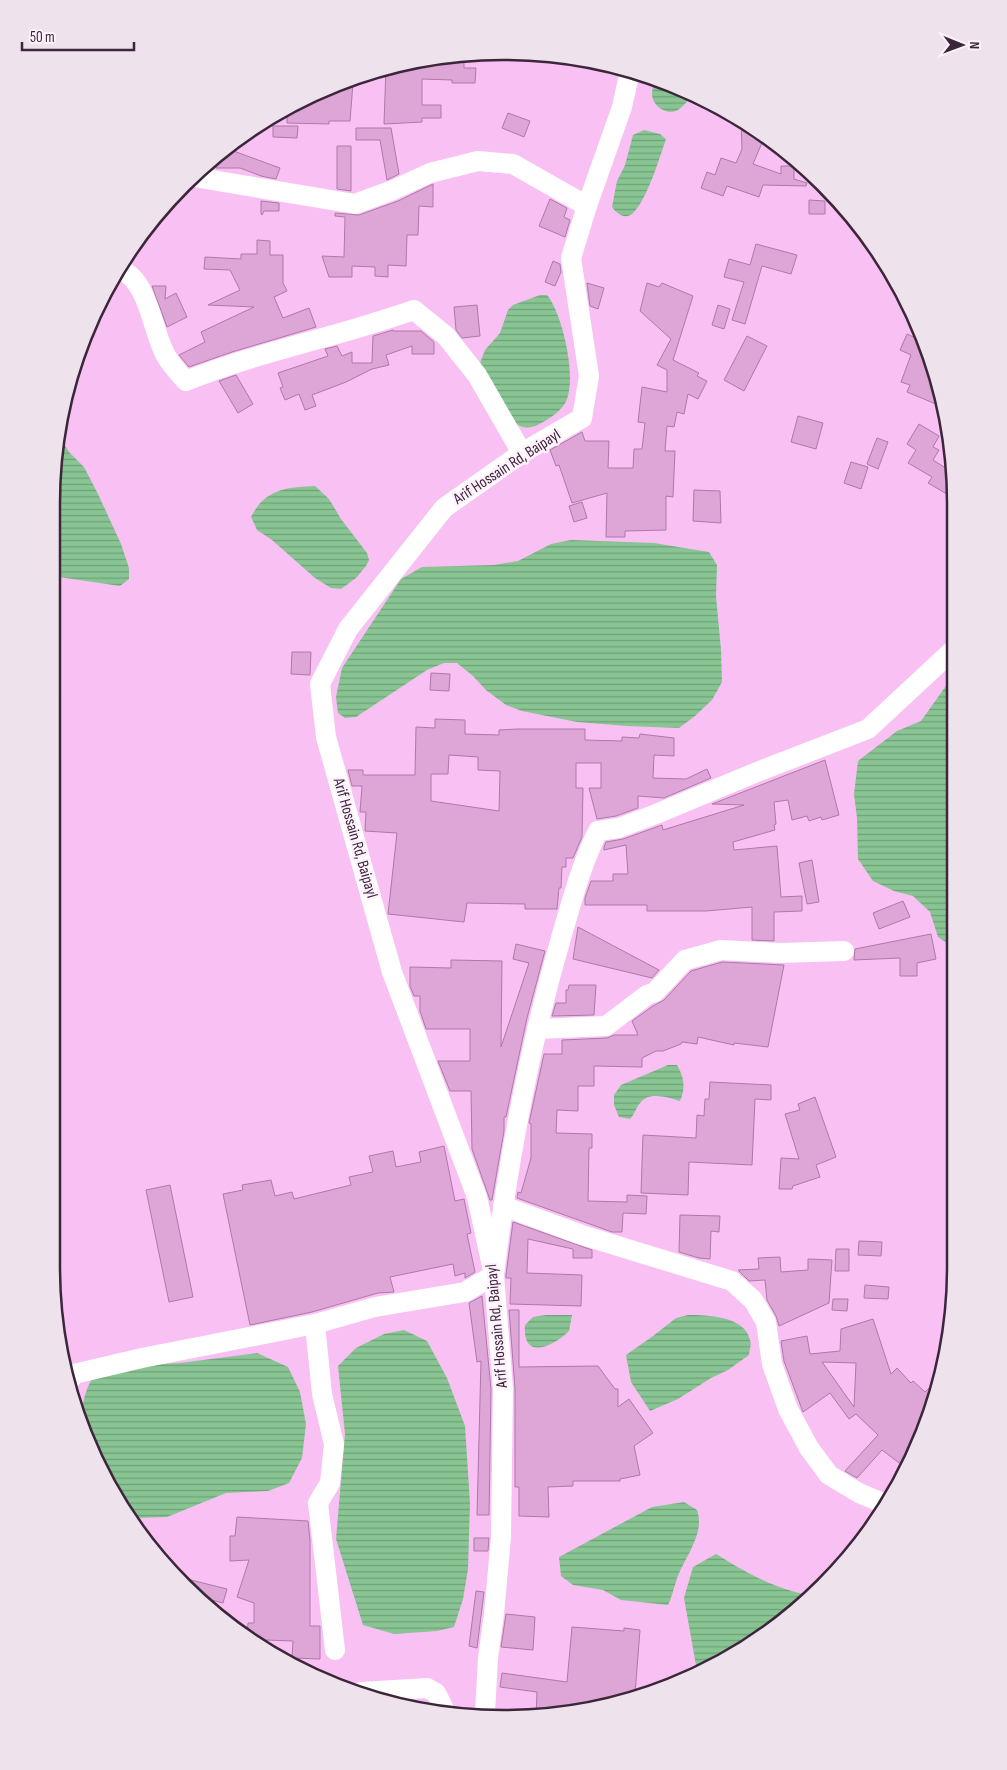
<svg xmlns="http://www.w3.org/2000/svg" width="1007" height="1770" font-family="'Sofia Sans Condensed',sans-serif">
<defs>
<pattern id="water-rules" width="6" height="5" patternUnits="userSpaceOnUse" patternTransform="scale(1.25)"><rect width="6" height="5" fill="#88c593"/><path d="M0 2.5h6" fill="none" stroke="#70a079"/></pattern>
</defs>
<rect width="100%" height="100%" fill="#f9c0f3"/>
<g fill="url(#water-rules)">
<path d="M655,78L692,95C688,100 684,106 678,110C667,116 652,106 652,94C652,89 654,83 655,78Z"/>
<path d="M644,130L660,134L666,139C659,159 648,197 634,212C626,221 617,214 612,207L617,181L625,165L633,135Z"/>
<path d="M540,295H547C563,314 579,384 564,405C559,412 550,418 543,422C534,428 524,430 515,423C506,416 485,374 480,363L485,350L500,333L508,310L513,305Z"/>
<polygon points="59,436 69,452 84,467 98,494 121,544 129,568 129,579 120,586 52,576 52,474"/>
<path d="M315,486L329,499L341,519L367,553L369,560L366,566L356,578L341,589L331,588L315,578L272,540L257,530L251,517C265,489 287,487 315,486Z"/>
<polygon points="571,540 654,543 709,552 717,565 716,596 721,650 722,682 712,700 695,716 679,728 627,726 577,722 522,711 506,705 486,690 473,676 457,663 444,663 427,670 356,717 345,718 338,713 336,697 342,668 401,579 422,567 494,565 518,561 551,544"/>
<polygon points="953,676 954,947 953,947 938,937 930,912 913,896 894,891 873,881 858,859 857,818 854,794 858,761 897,731 921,721"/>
<path d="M668,1065H677C684,1077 686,1088 680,1101C669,1098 650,1091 641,1102C636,1107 635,1114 630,1119L619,1117L614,1105V1095L621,1085Z"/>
<polygon points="955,1230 955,1271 950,1241"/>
<path d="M546,1315H572L569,1331C553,1347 522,1361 525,1325L533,1317Z"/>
<path d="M688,1315C707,1315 745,1316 750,1340C752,1344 749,1351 749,1355L728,1370L711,1378L678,1399L650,1411L631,1382L626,1355L653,1336L676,1318Z"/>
<polygon points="404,1330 427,1341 447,1378 465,1426 470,1503 468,1569 463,1599 454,1627 437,1631 394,1634 363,1625 336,1539 345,1434 338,1366 356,1348 384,1334"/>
<path d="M257,1353L288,1367L300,1392L306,1424L302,1458L289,1483L268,1491L226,1493L167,1517L136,1518L131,1516L82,1425C81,1408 84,1392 93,1377L138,1365L180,1363Z"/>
<path d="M684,1502L697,1510C706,1535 682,1560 676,1582C673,1590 672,1597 668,1605L621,1600L603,1590L573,1585L561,1576L559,1557L652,1507Z"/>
<path d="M716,1554C750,1575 772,1587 811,1596L801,1607L697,1671L684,1598L693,1567Z"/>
</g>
<g fill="#dda6d7" stroke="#ad79a9" fill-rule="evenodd">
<polygon points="441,58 441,61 464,61 464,68 476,68 475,83 452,83 452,80 422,79 422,105 441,105 441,118 422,118 422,122 384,124 386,67"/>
<polygon points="344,82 353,83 350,121 329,121 329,124 287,123 287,108 304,98"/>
<polygon points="508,113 530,121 524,137 502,128"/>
<polygon points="741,121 764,138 753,164 781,174 781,166 794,166 794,179 807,183 806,186 763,185 759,197 727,186 723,196 701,188 707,172 715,175 721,158 736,163 742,149"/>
<polygon points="273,126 298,126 297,138 273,137"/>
<polygon points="356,128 391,128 399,174 387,180 380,140 356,140"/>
<polygon points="337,146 351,146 351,191 337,189"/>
<polygon points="223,149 228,149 280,168 276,179 261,176 240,168 216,168 216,156"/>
<polygon points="433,184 433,207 419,206 418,235 407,235 406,266 388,265 388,277 375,276 375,267 352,266 352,277 329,277 322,256 344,257 345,217 335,216 335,213 359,215 398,201"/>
<polygon points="550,199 567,208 564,217 570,220 565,237 539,226"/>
<polygon points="809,200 825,201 825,214 809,214"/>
<polygon points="261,201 279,203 279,211 264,211 262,215 261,214"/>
<polygon points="257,240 270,241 270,255 283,255 283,283 287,291 274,297 283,318 309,308 316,327 232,352 189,367 179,355 205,342 201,332 254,307 208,305 240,290 230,270 204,269 205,257 241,259 241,254 257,254"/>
<polygon points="756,244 797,255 791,274 762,266 745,324 732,320 744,282 724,277 729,259 750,265"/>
<polygon points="553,261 560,264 561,272 555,286 545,282"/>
<polygon points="587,283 604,288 598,309 590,306"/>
<polygon points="647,283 659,287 662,283 693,296 673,360 699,373 697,376 707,381 698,399 688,394 684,414 677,412 674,427 667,426 665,451 675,451 673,497 666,496 666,530 625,531 625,537 606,537 607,493 572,503 559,465 556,466 550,450 582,432 585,441 609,441 608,468 633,468 634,449 642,449 645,423 638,422 642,387 667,392 667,370 657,365 671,339 640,311"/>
<polygon points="152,286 166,286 165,299 176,293 187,317 167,327"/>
<polygon points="477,305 480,336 462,338 456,330 454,307"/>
<polygon points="718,305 730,309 724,329 712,325"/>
<polygon points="393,330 393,331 421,331 434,342 434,354 412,354 412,346 386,355 389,365 372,369 346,382 312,395 316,406 305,410 299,394 285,400 280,388 283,387 278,373 328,356 325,349 337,346 342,356 352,352 352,363 372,363 373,336"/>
<polygon points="907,334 924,342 932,358 943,407 907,392 910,385 901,382 911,355 900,350"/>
<polygon points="747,336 767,346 744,391 724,380"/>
<polygon points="236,375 253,404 238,413 219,381"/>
<polygon points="798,416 823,423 816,449 791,442"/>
<polygon points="919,424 939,436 933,447 939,450 933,460 952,472 952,497 928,483 932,477 908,463 916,450 907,444"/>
<polygon points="877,438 888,442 878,469 867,464"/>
<polygon points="851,462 868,467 861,489 844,483"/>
<polygon points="694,490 720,491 721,523 693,521"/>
<polygon points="582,502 587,518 574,522 569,506"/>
<polygon points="292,652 311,652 310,675 291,674"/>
<polygon points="431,673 450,674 449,691 430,690"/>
<path d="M435,719L465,720V734L499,735V730L517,729H585V740L622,741V737L639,738L640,734L674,738V756L654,755L653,778L686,779L707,769L711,778L664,798L638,796V808L616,816L597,819L589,788H601V763H576V788H583L582,837L573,858H566V867H562L561,888H559L557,909H525V904L467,903L464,922L388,914L397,833L365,831L366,812H360L362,786H352L348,770H363V775H415L416,727L435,728ZM449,755L478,757V770L500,771L499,811L431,801V774H448Z"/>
<polygon points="825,760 839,815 822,820 821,817 809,821 807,816 792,820 788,800 774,802 776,824 774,825 775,830 733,842 734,850 777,846 781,897 802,896 802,911 774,912 774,941 752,940 752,907 706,911 647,911 647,905 585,905 585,898 591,881 613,881 613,874 628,874 626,845 604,850 604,847 606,842 623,839 662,825 663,830 744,805 712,804"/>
<polygon points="812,860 819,902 807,904 799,863"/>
<polygon points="903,901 910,917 879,929 873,913"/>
<polygon points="578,927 659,970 652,978 573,959"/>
<polygon points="931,934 936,959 917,963 917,976 900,976 900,958 854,960 855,949"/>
<polygon points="516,944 545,951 527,1018 506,1117 504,1117 504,1131 492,1200 490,1200 472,1149 471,1091 450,1091 438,1061 470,1061 470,1029 426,1029 420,1011 420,996 414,996 410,986 410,967 451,968 451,960 502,961 501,1047 529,963 513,959"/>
<polygon points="722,962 784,965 768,1047 734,1043 734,1045 698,1037 697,1044 682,1042 681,1044 663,1051 656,1051 642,1058 642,1067 594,1066 594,1086 578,1086 578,1111 557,1110 556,1133 592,1134 592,1148 589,1148 588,1201 627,1202 627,1195 647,1196 646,1214 623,1213 622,1232 612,1232 517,1198 518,1192 521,1193 531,1158 531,1124 529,1123 544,1054 562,1054 562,1040 607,1038 614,1035 638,1035 632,1021 653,1006 664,1000 691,971"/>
<polygon points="569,985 596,985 594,1015 552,1016 556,1003 566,1003 566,990 568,990"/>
<polygon points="710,1082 771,1085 771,1100 755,1099 752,1165 689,1162 688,1195 641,1193 643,1135 696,1138 697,1115 704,1116 705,1099 709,1099"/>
<polygon points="815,1097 836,1157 816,1165 820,1177 793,1186 792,1189 779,1189 781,1158 799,1159 785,1114 800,1110 798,1104"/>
<polygon points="444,1146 455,1201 464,1199 471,1233 467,1234 475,1272 465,1278 465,1273 455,1276 453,1264 390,1277 394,1292 378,1293 312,1312 250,1325 223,1194 243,1190 242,1185 271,1180 275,1196 292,1192 294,1199 351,1185 349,1177 373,1172 369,1156 393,1151 396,1167 421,1162 419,1152"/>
<polygon points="170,1185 193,1297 169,1302 146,1190"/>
<polygon points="680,1215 720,1216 719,1232 711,1231 710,1259 699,1258 679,1252"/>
<polygon points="513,1222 592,1250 592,1258 573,1258 573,1249 528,1239 527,1273 582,1275 581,1306 510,1304 511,1278 506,1278 506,1275"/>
<polygon points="859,1241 882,1242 881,1256 858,1255"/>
<polygon points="836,1249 849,1249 849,1271 835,1271"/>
<polygon points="780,1257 781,1272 808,1270 808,1259 832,1260 829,1303 779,1326 776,1316 767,1300 765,1280 749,1281 738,1270 759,1269 758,1258"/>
<polygon points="865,1285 889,1287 888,1299 864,1298"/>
<polygon points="482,1296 491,1389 489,1515 477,1515 481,1361 477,1362 469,1303"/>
<polygon points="833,1299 848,1299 847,1311 832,1310"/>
<polygon points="509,1310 519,1310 519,1367 598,1366 615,1389 618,1389 618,1407 629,1399 653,1433 634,1446 640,1475 620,1479 620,1481 573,1481 573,1486 548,1487 549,1517 519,1516 519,1487 515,1487 515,1388"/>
<path d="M873,1319L891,1374L897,1368L911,1383L913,1381L925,1392L938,1379L932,1412L906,1468L882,1450L857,1478L845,1471L878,1435L856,1414L849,1419L830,1393L803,1412L784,1361L781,1341L807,1336L810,1354L840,1351L841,1329ZM822,1362L856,1363L854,1407Z"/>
<polygon points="237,1517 308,1521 310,1540 310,1626 320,1626 320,1659 292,1658 293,1641 266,1640 266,1648 252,1642 247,1638 248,1623 254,1623 254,1603 237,1597 249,1560 230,1561 230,1536 235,1536"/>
<polygon points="474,1538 489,1538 488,1551 474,1551"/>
<polygon points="183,1578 227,1589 223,1603 204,1598"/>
<polygon points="476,1591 484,1592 477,1648 469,1646"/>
<polygon points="506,1614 535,1617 533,1650 501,1647"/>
<polygon points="572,1627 624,1631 624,1628 640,1630 635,1694 536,1717 537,1692 500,1687 502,1673 567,1682"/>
</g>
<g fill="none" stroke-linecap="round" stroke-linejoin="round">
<g stroke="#fff" stroke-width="20">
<polyline points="194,177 355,204 393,190 430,173 478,161 513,164 587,206"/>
<path d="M118,269C148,277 152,330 165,354C170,364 179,373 186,381C230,363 276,351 322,338C353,330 384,320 414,310L446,336L477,375L522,453"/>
<polyline points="537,1029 606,1026 647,995 655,992 685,960 721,950 780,953 844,951"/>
<polyline points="503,1206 582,1235 732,1281 753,1300 766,1322 772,1364 788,1409 809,1448 829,1475 859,1493 885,1504"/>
<polyline points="315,1324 322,1394 334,1444 330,1483 318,1503 335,1650"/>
<path d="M70,1380L74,1374L142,1358L315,1324L375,1307L465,1292L494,1275C508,1161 529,1048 561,938C572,901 581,865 598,831L619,828L656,814L757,772L868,729L953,650"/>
<polyline points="361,1692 427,1688 436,1693 444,1709"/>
<polyline points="485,1713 488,1658 494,1614 501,1537 503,1389 494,1275 477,1197 392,972 326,737 320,684 348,629 444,508 522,453 582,418 589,376 571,258 587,206 622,107 630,71"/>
</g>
</g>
<g text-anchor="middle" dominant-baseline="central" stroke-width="5" stroke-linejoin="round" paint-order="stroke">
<g font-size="16" fill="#3c263a" stroke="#fef2fd">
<text transform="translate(507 467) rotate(-33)">Arif Hossain Rd, Baipayl</text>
<text transform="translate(355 838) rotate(74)">Arif Hossain Rd, Baipayl</text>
<text transform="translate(497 1326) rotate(-95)">Arif Hossain Rd, Baipayl</text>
</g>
</g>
<path d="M0 0H1007V1770H0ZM503 60H504A443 443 0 0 1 947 503V1267A443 443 0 0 1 504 1710H503A443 443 0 0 1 60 1267V503A443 443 0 0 1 503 60Z" fill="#eee2ed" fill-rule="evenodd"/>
<path fill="none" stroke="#3c263a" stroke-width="2.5" d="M503 60H504A443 443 0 0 1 947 503V1267A443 443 0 0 1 504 1710H503A443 443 0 0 1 60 1267V503A443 443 0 0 1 503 60Z"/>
<g transform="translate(962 45) rotate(91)" stroke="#fef2fd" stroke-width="4" paint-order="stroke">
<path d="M0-4L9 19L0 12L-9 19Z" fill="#3c263a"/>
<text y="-8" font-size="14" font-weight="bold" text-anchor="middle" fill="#3c263a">N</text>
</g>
<path d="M22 42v8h112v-8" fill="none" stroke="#3c263a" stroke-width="2.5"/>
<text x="30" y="42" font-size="15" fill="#3c263a" stroke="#fef2fd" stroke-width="4" paint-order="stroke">50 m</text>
</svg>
